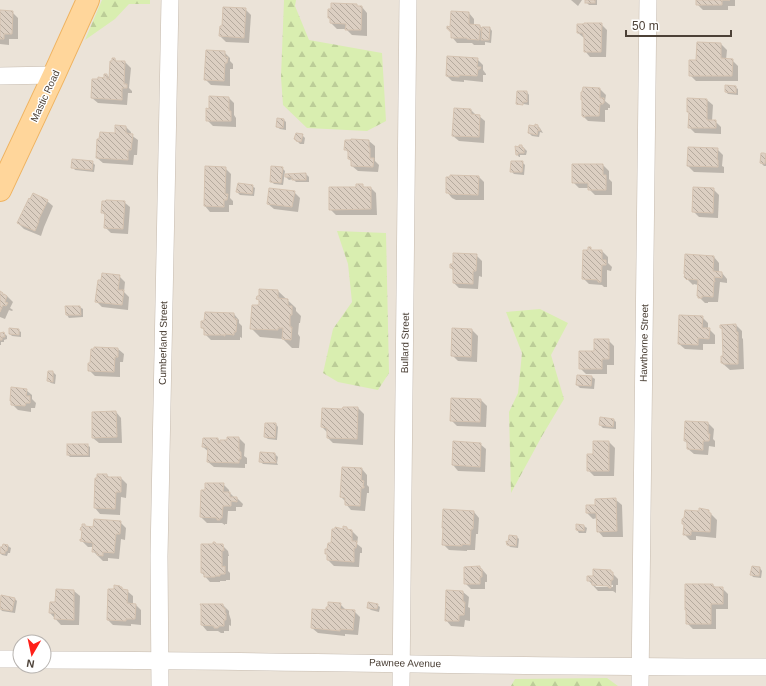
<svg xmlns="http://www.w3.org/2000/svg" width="766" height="686" font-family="Arial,sans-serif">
<defs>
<pattern id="forest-firs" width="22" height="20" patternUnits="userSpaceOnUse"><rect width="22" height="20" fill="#d9eeb0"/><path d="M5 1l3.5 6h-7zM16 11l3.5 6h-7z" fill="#bccd98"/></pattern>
<pattern id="building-back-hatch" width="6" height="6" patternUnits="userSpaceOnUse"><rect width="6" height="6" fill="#dccfc2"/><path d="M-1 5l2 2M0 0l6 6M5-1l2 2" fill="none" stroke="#b5aa9e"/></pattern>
</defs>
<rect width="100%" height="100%" fill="#f6f1ea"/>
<path fill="#ebe3d8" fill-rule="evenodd" d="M0,0H766V686H0ZM20,642H44V666H20Z"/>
<g fill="url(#forest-firs)">
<polygon points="102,0 150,0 150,4 129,4 115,19 85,40"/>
<polygon points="284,0 296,0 295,6 309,40 382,53 386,121 367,131 307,128 283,105 281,77"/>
<polygon points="337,231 386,233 389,373 378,390 338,382 323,373 333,329 352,302 348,264"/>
<polygon points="540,309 568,323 551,355 564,399 542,436 511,493 509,412 518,393 522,353 506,312"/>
<polygon points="607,678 618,686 511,686 515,679"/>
</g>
<g fill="#0003" fill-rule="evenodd">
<polygon points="571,0 582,0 578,6"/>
<polygon points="586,0 597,0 597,5 589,5 586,2"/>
<polygon points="697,0 735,0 735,6 728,6 728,10 703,10 697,4"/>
<polygon points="356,5 358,7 362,7 367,13 367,36 352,35 346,29 337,29 331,23 331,19"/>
<polygon points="245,9 251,15 249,43 226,42 220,36"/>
<polygon points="0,11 12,12 18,18 18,39 9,39 9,45 0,44"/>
<polygon points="469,13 474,19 474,25 480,26 482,28 490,28 492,31 491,43 485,42 485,45 474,45 472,43 457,43 452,37 452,33 450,31 451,28"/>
<polygon points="601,24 607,30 606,57 590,57 585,51 585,39 584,38 578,33"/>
<polygon points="721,44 727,50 726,60 732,60 738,66 738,81 696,81 690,75 697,61"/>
<polygon points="224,52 230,58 230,61 233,64 233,69 230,69 230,86 211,85 205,79"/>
<polygon points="115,59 117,62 125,62 131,68 129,88 132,91 132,93 128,93 127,105 98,103 92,98 107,75 110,78"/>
<polygon points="477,59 483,65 483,70 486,74 486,75 483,75 483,82 464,80 464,82 452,81 447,76"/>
<polygon points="735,87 738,89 738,95 728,94 726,92"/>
<polygon points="600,89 606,95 605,101 610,105 610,108 608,108 608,110 605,110 605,122 588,121 583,116 583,102 582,100 582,93"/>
<polygon points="527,92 529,95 529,105 518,103 518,105 517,104"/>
<polygon points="229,98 234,103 234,115 236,118 236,127 213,126 207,120"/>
<polygon points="707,100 713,105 712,121 715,121 721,127 721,134 695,133 689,127 690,113 688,112"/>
<polygon points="471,110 477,116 479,116 485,121 484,143 459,141 453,136"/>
<polygon points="284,120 286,122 286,130 280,129 277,127"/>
<polygon points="538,126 540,128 543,133 540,132 539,137 532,136 529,133"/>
<polygon points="126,127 131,132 131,135 138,140 137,155 134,155 133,165 103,163 97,158 116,134"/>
<polygon points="302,135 305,138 304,144 300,144 295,139"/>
<polygon points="352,141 369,141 375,146 375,161 379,165 378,172 358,171 352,166 352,162 349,159 349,153 345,149"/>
<polygon points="522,146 527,151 526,155 520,155 520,157 519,157 517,154 516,147"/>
<polygon points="717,149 723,155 722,166 724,167 724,173 694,172 688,166"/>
<polygon points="765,155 766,155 766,166 764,166 761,163"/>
<polygon points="92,162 95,165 94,172 75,170 73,167"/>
<polygon points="522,162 525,165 524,175 514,174 512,172"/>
<polygon points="603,165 609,171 609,179 612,182 612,195 595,195 589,189 589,188 579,188 573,182"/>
<polygon points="225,168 231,174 230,198 233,201 233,205 229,205 229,212 210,212 205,206"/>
<polygon points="282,168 285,171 283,185 274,184 271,181"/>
<polygon points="306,174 309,177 309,182 296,182 293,179 289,180 286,177"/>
<polygon points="479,177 484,182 484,200 456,200 452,198 447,192"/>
<polygon points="362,185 365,188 371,188 376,193 377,215 336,215 330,209 357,188"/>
<polygon points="252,186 255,188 254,196 240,195 237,192"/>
<polygon points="713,189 719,195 718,218 699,217 693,211"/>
<polygon points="294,192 300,198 298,212 274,209 268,204"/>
<polygon points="47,201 53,206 44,227 41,236 24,229 18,223"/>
<polygon points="124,202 130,207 128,234 111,233 105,227 106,216 102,212"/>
<polygon points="590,248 593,251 602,251 608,257 608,263 612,267 611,271 607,270 607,287 604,287 602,285 589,284 583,278 589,251"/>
<polygon points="476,255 482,261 482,277 479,276 478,289 459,288 454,283 454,271 451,268 454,265"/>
<polygon points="714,257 719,263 719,273 722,273 727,279 727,283 720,282 718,302 708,302 708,303 705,303 699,297 698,285 694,284 693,285 685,277"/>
<polygon points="119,276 125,282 124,292 129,297 128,310 102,307 96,301"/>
<polygon points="278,291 296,308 296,311 301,316 300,323 299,323 298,334 300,337 299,348 292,348 283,339 260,337 251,328 260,306 260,301 258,299"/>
<polygon points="0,293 7,296 13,302 10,308 13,310 12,311 9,310 5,319 0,317"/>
<polygon points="66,307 80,307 83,309 83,317 69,318 67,315"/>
<polygon points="234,314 239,320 239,323 242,326 242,338 240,337 240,340 211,340 205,334 205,331 202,328"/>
<polygon points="702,317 708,323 708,329 709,329 715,335 715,344 703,344 703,350 685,349 679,344"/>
<polygon points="736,325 742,331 742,338 743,339 744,369 730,370 722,363 724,357 723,330 721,328"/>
<polygon points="18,330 21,332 21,337 12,336 10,334"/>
<polygon points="472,330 478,336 477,362 458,361 452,355"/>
<polygon points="4,333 7,336 7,339 4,340 4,342 1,342 1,345 0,345 0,334"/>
<polygon points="608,340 614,346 614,365 607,365 607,374 586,374 580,368 595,352"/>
<polygon points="118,349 124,354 123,362 120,362 120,377 95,376 89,370"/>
<polygon points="53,372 56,375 55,384 51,383 48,381"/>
<polygon points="578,376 592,377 595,379 594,389 580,388 577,385"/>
<polygon points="26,390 32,395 32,399 36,403 35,408 31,408 31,412 18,410 12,404"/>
<polygon points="481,400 487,406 486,427 457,426 451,420"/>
<polygon points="344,408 358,408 364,414 363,445 333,443 328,438 328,433 322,427 343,410"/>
<polygon points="116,412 121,418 122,443 99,443 93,438"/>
<polygon points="614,420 616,422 616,429 603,428 600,425"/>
<polygon points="708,423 714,429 713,439 715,441 715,447 709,446 708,455 694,454 688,449 688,444 685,441"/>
<polygon points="276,424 278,427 277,440 268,439 265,437"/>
<polygon points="239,438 245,444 244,456 247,458 247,464 245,464 245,468 214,467 208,462 209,452 203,447 218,439 220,441 228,441"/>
<polygon points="609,442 615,448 614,476 594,476 588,470 594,455"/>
<polygon points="480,444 486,449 485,472 458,471 453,465"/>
<polygon points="87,445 90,447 90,457 70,457 68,455"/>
<polygon points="275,454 278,457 277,463 278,465 263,464 260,461"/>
<polygon points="362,469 367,475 367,485 369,487 369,493 367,493 365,511 351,510 346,504 346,502 341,497"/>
<polygon points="107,475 110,478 121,478 127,484 126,498 121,497 120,515 100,514 95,508 96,479"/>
<polygon points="223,484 229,490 229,493 230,493 235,498 237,498 243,504 242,507 236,507 236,511 228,511 227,524 225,524 225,525 222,523 207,523 201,517 202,491"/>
<polygon points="616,500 622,505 623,537 603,537 598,531 597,518 593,519 587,513 596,506"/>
<polygon points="444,510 474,512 479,518 478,534 476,534 475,550 467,550 467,551 449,550 443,544 444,530 443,528"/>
<polygon points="708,511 717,520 716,538 696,536 696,540 690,540 684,534 685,525 683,524"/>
<polygon points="120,522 126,528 125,540 121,539 119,559 108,558 108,561 103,561 93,551 94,547 88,547 82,541 83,531 81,530 86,527 94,528"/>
<polygon points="577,525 584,526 587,528 586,533 579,533 577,530"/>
<polygon points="347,528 349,531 352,531 358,537 357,544 362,548 362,553 360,553 359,567 334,566 328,560 328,556 326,553"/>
<polygon points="516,536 519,539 518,548 510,547 508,544"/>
<polygon points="4,545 8,546 11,548 10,553 8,553 7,556 2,555 0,553 0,550"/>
<polygon points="222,545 228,551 229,556 228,556 228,571 230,573 230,580 226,580 226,581 220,581 220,582 210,582 202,573"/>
<polygon points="480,567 487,575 487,582 485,582 485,589 471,589 465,583"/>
<polygon points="760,568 762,571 761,578 753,577 751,574"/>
<path d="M610,571L618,579V585H616V593L613,591H598L588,580ZM594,584L613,585V587H596Z"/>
<polygon points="713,585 716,588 722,588 728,594 728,609 716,609 716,629 693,629 687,623 687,611 686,610"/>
<polygon points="121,588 124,590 127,591 133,596 133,604 136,605 141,610 141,625 131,624 131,626 113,625 108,620 115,590"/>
<polygon points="74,591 80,596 79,625 61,625 50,613"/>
<polygon points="463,592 469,597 468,607 470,608 470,621 465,620 464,627 451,626 446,620"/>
<polygon points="2,596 15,599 17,601 15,613 2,611 0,608"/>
<polygon points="340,604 346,610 354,611 360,617 358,635 345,634 345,636 318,633 312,628 327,611"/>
<polygon points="201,605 223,605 229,611 229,614 231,620 231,626 229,625 229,631 224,631 224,633 221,633 218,631 207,631 202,625"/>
<polygon points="377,605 380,607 379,612 371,610 368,608"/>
</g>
<g fill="url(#building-back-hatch)" stroke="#d5c3b1">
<rect x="585" y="0" width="10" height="3"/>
<polygon points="696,0 730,0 722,0 722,5 696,5"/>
<polygon points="331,3 357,4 357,6 362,6 361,30 345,30 346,24 330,23 330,18 328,18 328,9 331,9"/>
<polygon points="223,7 246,8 244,38 219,36 220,26 222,26"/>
<polygon points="0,10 13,11 12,34 4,34 4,39 0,39"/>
<polygon points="451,11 469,12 469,24 480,25 480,28 482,28 482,30 480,30 479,40 467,39 467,38 451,38 451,31 449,31 449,29 447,29 447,26 450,27"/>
<polygon points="584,23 602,23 601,52 584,52 584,36 583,36 583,33 577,33 577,24 584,24"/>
<polygon points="482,27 490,27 489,40 481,40"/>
<polygon points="697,42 721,43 721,58 733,59 732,76 689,76 689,60 696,60"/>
<polygon points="206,50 225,51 225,57 228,57 227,63 225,63 224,81 204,80"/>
<polygon points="447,56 478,58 477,67 481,67 480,69 478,69 477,76 459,75 459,77 446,76"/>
<polygon points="112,58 115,58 115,61 125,61 124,84 127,84 127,88 122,88 122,100 91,98 92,79 98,79 98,77 104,78 104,74 107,74 107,79 109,79 110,61 112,61"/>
<polygon points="725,85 736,86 736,93 725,92"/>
<polygon points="583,87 600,88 600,98 604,98 604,103 603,103 603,104 600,104 599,116 585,116 585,117 583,117 583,116 582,116 582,100 581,100 581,92 582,92"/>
<polygon points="517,91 527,91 527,102 523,102 523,105 516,104"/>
<polygon points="209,96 229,97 229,111 231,111 231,121 206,121 206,108 209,109"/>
<polygon points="687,98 707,99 707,120 716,120 716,128 688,128 689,112 687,112"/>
<polygon points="454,108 471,109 471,114 480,115 479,137 452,136"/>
<polygon points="277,118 284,119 283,128 276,127"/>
<polygon points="535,124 538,125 538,128 540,129 540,131 538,130 537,135 528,133 529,125 535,126"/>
<polygon points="115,125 126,126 126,133 133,134 131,150 128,150 128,160 96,158 97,139 99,139 100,132 115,133"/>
<polygon points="296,133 303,134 301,142 296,141 296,140 294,139"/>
<polygon points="351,139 369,140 369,148 370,148 370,158 374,158 373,167 351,166 351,159 348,159 348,150 344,150 345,140 351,140"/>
<polygon points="519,145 522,145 522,148 524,148 524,153 518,153 518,155 516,155 515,146 519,147"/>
<polygon points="688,147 718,148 717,160 718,160 718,167 687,166"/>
<polygon points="761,153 764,153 766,154 765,164 760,163"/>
<polygon points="72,159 93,161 92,170 71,168"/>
<polygon points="511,161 523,161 522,172 510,172"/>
<polygon points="572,164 603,164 603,175 606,175 606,190 588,190 588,183 572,183"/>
<polygon points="205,166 226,167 225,194 228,194 227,200 224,200 224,207 204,206"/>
<polygon points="271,166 283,167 281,183 270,182"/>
<polygon points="306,173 306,180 292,180 292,177 285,177 285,174"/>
<polygon points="450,175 479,176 478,195 449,194 449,193 446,193 446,177 450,177"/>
<polygon points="238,183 253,185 252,194 236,192"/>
<polygon points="356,184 363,184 363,187 371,187 371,209 329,210 329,187 356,187"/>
<polygon points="693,187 714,188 713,213 692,212"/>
<polygon points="269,188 295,191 292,207 267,204"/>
<polygon points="33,193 48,200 38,221 39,221 35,231 17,223 29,198 30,199"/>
<polygon points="106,200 125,201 123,229 104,228 105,213 101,213 102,201 105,201"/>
<polygon points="588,247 591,247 591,250 602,250 602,260 606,260 606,265 602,265 601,282 598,282 598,280 582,279 583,250 588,250"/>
<polygon points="453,253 477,254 476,271 473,271 473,284 453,283 453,268 450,268 450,264 453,264"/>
<polygon points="685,254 714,256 713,271 722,272 722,278 714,277 715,282 714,281 713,297 702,296 702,298 698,298 698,296 697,296 698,280 688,279 687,280 684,277 685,274 684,274"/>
<polygon points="102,273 120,275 118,290 124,290 122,305 95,302 98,280 101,280"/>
<polygon points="259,289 278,290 278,298 288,299 288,306 292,306 292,315 290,315 290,327 292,327 291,340 282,339 283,328 278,328 278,330 250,329 252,305 259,305 259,300 256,299 257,296 259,296"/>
<polygon points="0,291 3,293 3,295 4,295 4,294 7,296 5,302 8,303 6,306 3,305 0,312"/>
<polygon points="65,306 80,306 81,315 66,315"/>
<polygon points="205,312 234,313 234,319 237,319 236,332 234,332 234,335 225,334 225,336 224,336 224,335 204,335 204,328 201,328 201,321 204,321"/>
<polygon points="679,315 703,316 702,328 710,328 709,339 698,338 698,345 678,344"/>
<polygon points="736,324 736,332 738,332 738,364 723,364 723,363 721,363 721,356 723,356 722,328 720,328 720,325"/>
<polygon points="9,328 19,329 19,335 9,334"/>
<polygon points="452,328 472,329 471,357 451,356"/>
<polygon points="4,332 5,337 2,337 2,340 0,340 0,333"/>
<polygon points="594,339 609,339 609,359 602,359 602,369 579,369 579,351 594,351"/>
<polygon points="94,347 118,348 118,357 115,357 114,372 88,371 88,363 90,363 91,349 94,349"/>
<polygon points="48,371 53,371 53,382 47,381"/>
<polygon points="577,375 592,376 591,386 576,385"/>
<polygon points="11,387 27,389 26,396 30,396 30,403 26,403 25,406 11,405 11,401 10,401"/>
<polygon points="451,398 481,399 480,422 450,421"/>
<polygon points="343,407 358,407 357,439 327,438 327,428 321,427 322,408 342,409"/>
<polygon points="116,411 117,437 92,438 92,412"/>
<polygon points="600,417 614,419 613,427 599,425"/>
<polygon points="685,421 708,422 708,434 710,434 709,441 703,441 703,450 687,449 687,441 684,441"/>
<polygon points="265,423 276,423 275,438 264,437"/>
<polygon points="227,437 239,437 239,451 241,452 241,459 239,459 239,463 207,462 208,447 202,447 203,438 218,438 218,443 220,443 220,440 227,440"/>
<polygon points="453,441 481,443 480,467 452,465"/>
<polygon points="593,441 609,441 609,471 587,471 587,454 593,454"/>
<rect x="67" y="444" width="21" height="11"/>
<polygon points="260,452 275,453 275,460 276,460 276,463 259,462"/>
<polygon points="342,467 362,468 361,480 364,481 363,486 364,486 364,488 361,488 360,506 345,505 345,498 340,497"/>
<polygon points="97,474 107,474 107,477 121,477 121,492 116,492 115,509 94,508 95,478 97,478"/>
<polygon points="205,483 224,483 223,492 230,492 230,497 237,497 237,502 231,501 231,506 223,506 222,518 220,518 220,520 217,520 217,518 200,517 201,490 205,490"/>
<polygon points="616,498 617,531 597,532 596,513 586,513 586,505 595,505 595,499"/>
<polygon points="699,508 709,510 709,513 711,513 710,532 691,531 691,535 683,535 684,524 682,524 682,519 684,518 685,510 699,511"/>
<polygon points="443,509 474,511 473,529 471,529 470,545 462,544 462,546 442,545 443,528 442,528"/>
<polygon points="94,519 121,521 120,534 116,534 114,553 103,552 103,556 97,555 97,552 92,552 93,543 80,541 80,539 81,540 82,530 80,530 81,527 82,527 82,524 85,524 85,526 93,527"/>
<polygon points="576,524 584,525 584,531 576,530"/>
<polygon points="343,526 347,527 347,529 352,530 352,541 357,541 356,548 354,548 354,562 327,560 327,554 325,554 325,549 327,549 328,543 331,543 332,529 335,529 335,527 343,529"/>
<polygon points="509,535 517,536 516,546 507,545 506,541 508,542"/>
<polygon points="213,542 215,542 216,544 223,544 224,551 222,550 222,567 225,566 225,574 220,574 220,576 215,576 215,577 204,577 204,573 201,573 201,544 213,544"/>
<polygon points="3,544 8,545 7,551 5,551 5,554 0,553 0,547 2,547"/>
<polygon points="480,566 480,569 482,569 482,577 480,577 480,584 464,584 464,567"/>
<polygon points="752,566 760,567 759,576 750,575"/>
<polygon points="593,569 611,570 611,572 613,572 613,580 611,580 611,588 609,588 608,586 592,585 592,581 587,581 587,576 593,576"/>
<polygon points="685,584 713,584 713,587 723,587 723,604 711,604 711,624 686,624 686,610 685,610"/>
<polygon points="114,585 120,586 120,587 122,587 122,589 128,590 127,603 136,604 135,619 126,619 126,621 107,620 108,589 114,589"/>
<polygon points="56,589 74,590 74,620 54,619 55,613 49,613 50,602 55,602"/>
<polygon points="446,590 463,591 463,602 465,602 464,615 459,615 459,621 445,621"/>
<polygon points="1,595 15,598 12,611 0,609"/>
<polygon points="328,602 341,603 340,609 355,610 353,630 340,629 340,631 311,628 312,609 326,610 326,607 328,607"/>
<polygon points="368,602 378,604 377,609 367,608"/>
<polygon points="200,604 223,604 223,608 225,608 225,613 226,613 226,620 224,620 224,626 219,626 218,628 214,628 214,626 201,625 201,606"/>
</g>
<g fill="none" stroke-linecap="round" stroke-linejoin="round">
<defs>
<g id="minor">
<polyline points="0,76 54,75"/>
<polyline points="0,659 20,659"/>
<path d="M44,660C285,660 525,668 766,667"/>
<polyline points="160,686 159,556 170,0"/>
<polyline points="401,686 408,0"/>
<polyline points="640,686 648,0"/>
</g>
<polyline id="major" points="0,190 54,75 88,0"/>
</defs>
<use href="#minor" stroke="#c6bbaf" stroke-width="18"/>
<use href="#major" stroke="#efb360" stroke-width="24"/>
<use href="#minor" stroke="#fff" stroke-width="17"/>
<use href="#major" stroke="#ffd69b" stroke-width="22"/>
</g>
<g text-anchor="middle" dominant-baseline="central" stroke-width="3" stroke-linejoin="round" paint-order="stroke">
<g font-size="10" fill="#4c4137" stroke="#fff">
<text transform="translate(45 96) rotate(-65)">Mastic Road</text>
<text transform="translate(163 343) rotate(-89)">Cumberland Street</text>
<text transform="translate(405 343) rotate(-89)">Bullard Street</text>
<text transform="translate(644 343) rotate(-89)">Hawthorne Street</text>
<text transform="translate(405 663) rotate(1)">Pawnee Avenue</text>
</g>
</g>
<g transform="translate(32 654) rotate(189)"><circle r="19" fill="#ffffff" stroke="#b7b3af"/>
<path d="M0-3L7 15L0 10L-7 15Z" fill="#ff2019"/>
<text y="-6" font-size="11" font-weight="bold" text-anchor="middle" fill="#4c4137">N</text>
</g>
<path d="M626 30v6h105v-6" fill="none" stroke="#4c4137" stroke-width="2"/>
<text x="632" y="30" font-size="12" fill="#4c4137" stroke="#ffffff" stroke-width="3" paint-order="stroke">50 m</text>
</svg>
